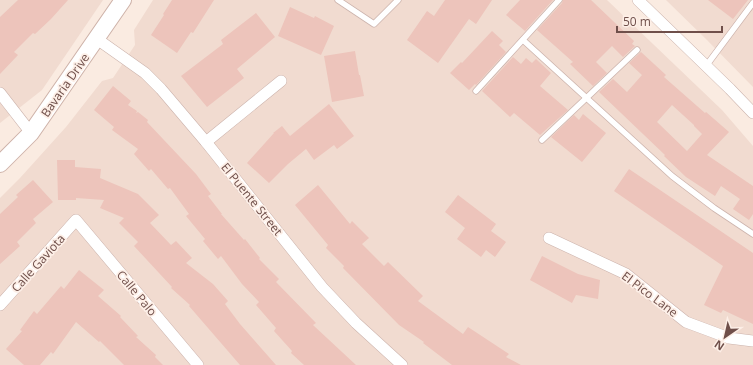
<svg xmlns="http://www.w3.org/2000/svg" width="753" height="365" font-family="'Open Sans',sans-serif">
<rect width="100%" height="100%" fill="#faebe1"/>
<g fill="#f1dbd0">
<polygon points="0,0 103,0 42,90 0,123"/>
<polygon points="153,0 607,0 722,110 753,146 753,365 0,365 0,198 20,178 66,127 102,81 113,78 135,45 134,30"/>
<polygon points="666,0 753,0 753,87 707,40"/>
</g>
<g fill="#edc4bb" fill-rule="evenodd">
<polygon points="18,0 68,0 51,19 35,34 33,33 14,52 18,55 0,74 0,17"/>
<polygon points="172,0 214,0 193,33 191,32 177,53 151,35 164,15 163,14"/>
<polygon points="445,0 492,0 476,24 469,19 438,63 407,40 427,11 434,16"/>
<polygon points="520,0 553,0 525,31 506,15"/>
<polygon points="563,0 591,0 634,41 632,44 635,46 623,57 612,46 596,62 607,73 593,86 570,64 573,62 537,30 562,3"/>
<polygon points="708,0 748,0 733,19"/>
<polygon points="290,7 314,18 315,16 334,26 321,55 278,36"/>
<polygon points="256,13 275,37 237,69 244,78 207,107 181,76 223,44 221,40"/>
<polygon points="492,31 503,41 499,45 506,52 476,85 475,84 469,90 450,73 461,62 462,63"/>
<polygon points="355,51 359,75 360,75 364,96 332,102 324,56"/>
<path d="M641,52L666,75L664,77L705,113L706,112L729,132L707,155L753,186V214L749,220L733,209L740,199L721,186L715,196L686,177L664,156L665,155L599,92L613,79L627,92L642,75L629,63ZM672,105L694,125V126L702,134L687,151L657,122Z"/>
<polygon points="513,57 521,64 526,58 532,63 536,59 551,73 540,86 568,110 540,135 514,113 510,117 482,91"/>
<polygon points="113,86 131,101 128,105 137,111 136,113 138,112 148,120 147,122 196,174 211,194 208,196 222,214 221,214 244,240 245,239 260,258 259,259 279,279 276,282 316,323 313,325 356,365 304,365 291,353 292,351 274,331 276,328 256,305 259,302 242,284 221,256 218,259 203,241 205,239 186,216 189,214 170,188 168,189 151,169 149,171 134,154 138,149 112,130 114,127 94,110"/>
<polygon points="329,104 354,136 337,149 334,145 314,160 306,149 288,164 269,183 247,163 274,133 273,133 282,126 290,136"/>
<polygon points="583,114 606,133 582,162 551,137 574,115 579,120"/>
<polygon points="57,160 75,160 75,167 101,169 100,178 138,194 159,215 150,223 171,245 176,241 192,258 186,263 213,284 228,301 225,304 240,324 276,365 240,365 189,306 190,305 171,288 172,287 134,246 138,242 119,223 124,218 100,208 104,200 76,198 76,200 58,200"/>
<polygon points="629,169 753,253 753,324 723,310 721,313 704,305 723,266 614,191"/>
<polygon points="33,180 53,202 33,219 36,223 17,242 20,246 0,264 0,214 18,197 16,195"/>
<polygon points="318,185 350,224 352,221 369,238 362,244 384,266 388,262 423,296 418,301 463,334 468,327 509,354 506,357 521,365 452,365 423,343 424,342 399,325 343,268 344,266 326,248 328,245 295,205"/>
<polygon points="458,195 496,224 491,231 506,242 495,257 486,250 481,257 457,239 465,228 445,212"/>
<polygon points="542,256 578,274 600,280 598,299 576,295 572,303 530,280"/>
<polygon points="79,270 104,290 98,296 121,316 120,317 138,336 136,337 156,355 155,357 163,365 124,365 100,341 99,342 76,322 53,354 51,352 40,365 24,365 6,349 22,331 20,330 34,311 37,314 61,286 64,289"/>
</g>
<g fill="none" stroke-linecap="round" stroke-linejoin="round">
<defs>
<g id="lane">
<polyline points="338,0 374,24 398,0"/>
<polyline points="523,40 672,176 714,208 753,234"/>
<polyline points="706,66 753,3"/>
<polyline points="476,91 559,0"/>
<polyline points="542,140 637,50"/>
</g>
<g id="street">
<polyline points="638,0 730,89 753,113"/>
<polyline points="97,39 145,73 161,89 206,142 322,287 356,323 402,365"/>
<polyline points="0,93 31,133"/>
<polyline points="206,142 281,81"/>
<polyline points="549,238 626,274 686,322 729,338 753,341"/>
<polyline points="0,305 76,220 198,365"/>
</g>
<polyline id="secondary" points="0,164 31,133 123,0"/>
</defs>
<use href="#lane" stroke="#ccb3ac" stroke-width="7"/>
<use href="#street" stroke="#ccb3ac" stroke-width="12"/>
<use href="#secondary" stroke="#ceb2a9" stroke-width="18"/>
<use href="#lane" stroke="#fff" stroke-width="5.5"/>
<use href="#street" stroke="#fff" stroke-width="11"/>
<use href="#secondary" stroke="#fff" stroke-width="16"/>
</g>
<g text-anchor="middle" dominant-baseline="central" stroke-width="3.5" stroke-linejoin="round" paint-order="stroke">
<g font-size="12" fill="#6f4f4a" stroke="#fdefe7">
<text transform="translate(65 85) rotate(-55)">Bavaria Drive</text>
<text transform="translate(252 199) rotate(51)">El Puente Street</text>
<text transform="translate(38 263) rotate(-48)">Calle Gaviota</text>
<text transform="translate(137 293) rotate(50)">Calle Palo</text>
<text transform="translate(650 294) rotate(37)">El Pico Lane</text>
</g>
</g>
<g transform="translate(725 337) rotate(214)" stroke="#fdefe7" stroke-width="3" paint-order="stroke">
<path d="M0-3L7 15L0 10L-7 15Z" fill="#6f4f4a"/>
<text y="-6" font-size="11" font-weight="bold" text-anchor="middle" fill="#6f4f4a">N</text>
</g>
<path d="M617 26v6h105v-6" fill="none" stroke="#6f4f4a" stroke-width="2"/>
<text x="623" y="26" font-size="12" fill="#6f4f4a" stroke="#fdefe7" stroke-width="3" paint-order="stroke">50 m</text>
</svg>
